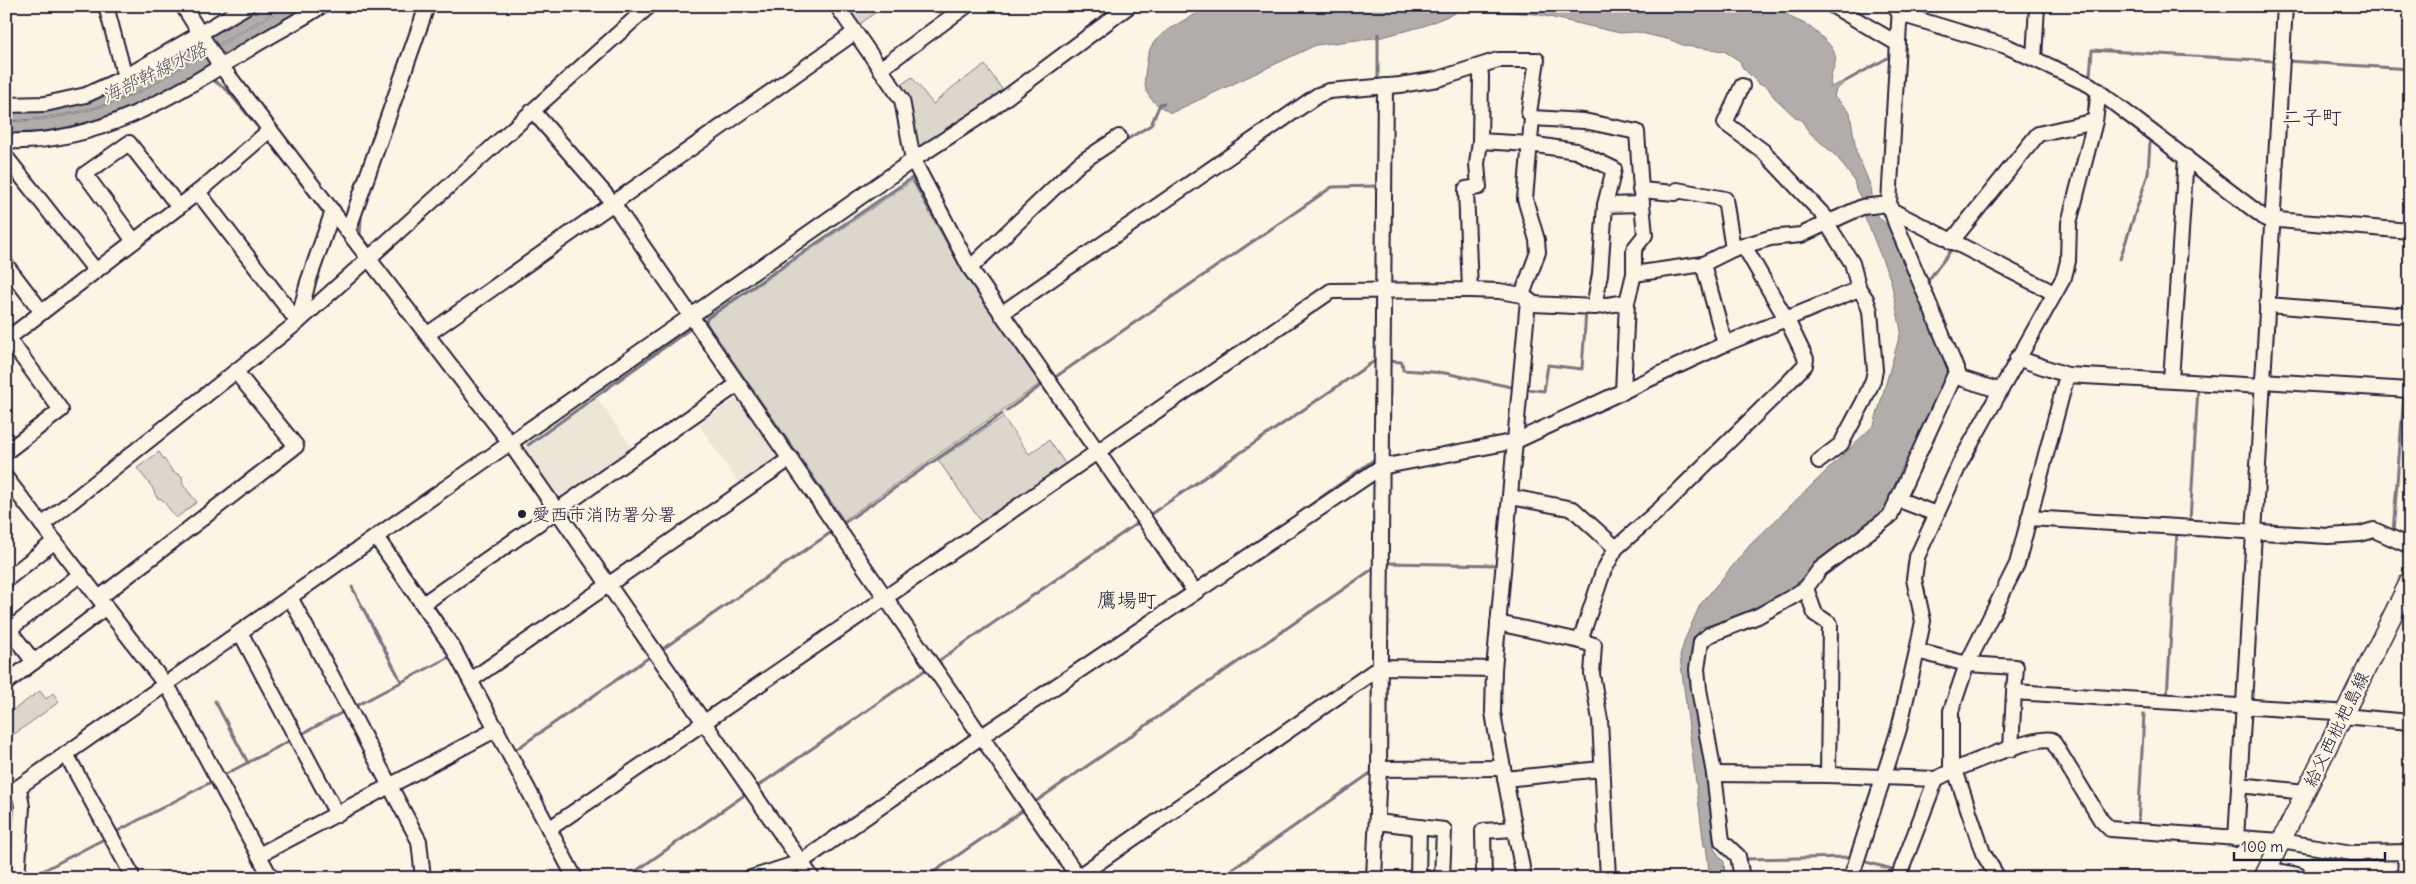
<svg xmlns="http://www.w3.org/2000/svg" width="2416" height="884" font-family="Delius,'Klee One',sans-serif">
<rect width="100%" height="100%" fill="#fcf5e5"/>
<filter id="ink" filterUnits="userSpaceOnUse"><feTurbulence type="fractalNoise" baseFrequency=".02" numOctaves="2"/><feDisplacementMap in="SourceGraphic" scale="10" xChannelSelector="R" yChannelSelector="G"/><feConvolveMatrix kernelMatrix="1 2 1 2 8 2 1 2 1" color-interpolation-filters="sRGB"/></filter>
<g filter="url(#ink)">
<g fill="#ece5d8">
<polygon points="596,397 635,452 567,499 559,500 556,496 554,497 523,449"/>
<polygon points="737,398 744,398 781,452 779,459 741,486 698,424"/>
</g>
<g fill="#dcd6cc" stroke="#7f7c84">
<polygon points="842,6 884,6 856,27"/>
<polygon points="985,65 1004,92 922,149 915,145 911,106 898,87 912,77 933,104 954,86"/>
<polygon points="912,181 963,273 1041,383 844,520 707,323 708,319"/>
<polygon points="1003,417 1029,454 1049,440 1066,465 982,523 938,460"/>
<polygon points="159,452 173,472 182,476 183,485 197,502 176,518 162,499 157,498 152,487 137,468"/>
<polygon points="40,691 46,699 53,693 59,702 6,740 6,715"/>
</g>
<g fill="#b2adab" stroke="#78757e">
<path d="M261,6H284L139,91C96,111 54,118 6,121V110L117,88L201,43Z"/>
<path d="M287,6H311L145,103C97,124 58,133 6,135V122C54,120 96,112 140,92Z"/>
<path d="M1213,6H1461L1455,13L1424,26L1382,37L1316,45L1171,113C1153,103 1143,96 1145,75C1146,67 1147,57 1150,49C1158,30 1195,15 1213,6Z"/>
<path d="M1484,6H1784C1785,18 1798,20 1807,25C1814,30 1822,37 1828,43C1845,63 1827,68 1831,87L1849,79L1836,90L1834,96L1850,112L1856,151L1871,187L1874,212L1891,229L1919,293L1950,373L1884,512L1829,552L1792,588L1740,615L1700,628L1689,671L1704,756L1714,849L1724,862L1725,876L1720,877L1718,872V878H1710L1706,846H1704L1680,656L1685,639L1700,605L1750,545L1874,425L1901,331L1891,281L1865,217L1864,204L1856,189L1854,180L1837,157L1809,132L1802,121L1794,116L1773,96L1767,86L1759,84L1742,67L1740,61L1724,51L1685,46L1671,40L1637,32L1620,33L1536,14L1490,11Z"/>
</g>
<g fill="none" stroke-linecap="round" stroke-linejoin="round">
<g stroke="#78757e" stroke-width="3">
<polyline points="2287,61 2410,69"/>
<polyline points="2090,76 2092,50 2275,61"/>
<polyline points="1378,81 1378,34"/>
<polyline points="1846,81 1891,56"/>
<polyline points="206,83 213,80 227,90 257,126"/>
<polyline points="2088,115 2090,91"/>
<polyline points="2118,115 2150,141 2148,174 2120,259"/>
<polyline points="1378,126 1378,91"/>
<polyline points="267,139 324,213"/>
<polyline points="1121,143 1151,125 1160,104 1164,103"/>
<polyline points="1068,184 1087,166"/>
<polyline points="361,218 360,235 372,249 373,247"/>
<polyline points="1927,282 1952,249"/>
<polyline points="726,355 706,323 707,318 912,178 957,258"/>
<polyline points="1387,361 1402,362 1403,370 1445,373 1516,388"/>
<polyline points="1051,380 1332,187 1377,186"/>
<polyline points="750,388 844,523 1002,414"/>
<polyline points="1525,389 1544,391 1548,365 1582,369 1586,311"/>
<polyline points="1006,411 1043,384"/>
<polyline points="1536,424 1618,385"/>
<polyline points="668,441 736,394 739,395"/>
<polyline points="528,445 690,329"/>
<polyline points="1388,459 1408,455"/>
<polyline points="1374,505 1375,478"/>
<polyline points="1298,514 1375,459"/>
<polyline points="1148,516 1376,360"/>
<polyline points="2190,521 2198,388"/>
<polyline points="2393,533 2404,394"/>
<polyline points="387,538 425,594"/>
<polyline points="1386,563 1499,565"/>
<polyline points="1207,576 1291,519"/>
<polyline points="352,587 401,681"/>
<polyline points="433,605 462,649 474,672"/>
<polyline points="664,648 833,531"/>
<polyline points="937,662 1139,522"/>
<polyline points="478,680 488,699"/>
<polyline points="2167,697 2177,531"/>
<polyline points="215,701 248,763"/>
<polyline points="352,708 451,656"/>
<polyline points="2043,734 2053,733 2059,738 2074,762"/>
<polyline points="300,735 345,711"/>
<polyline points="515,750 651,656"/>
<polyline points="224,775 293,739"/>
<polyline points="758,786 928,668"/>
<polyline points="1035,802 1374,568"/>
<polyline points="6,824 10,821"/>
<polyline points="2138,826 2144,714"/>
<polyline points="114,833 213,781"/>
<polyline points="803,852 847,822"/>
<polyline points="1746,859 1853,857"/>
<polyline points="1862,861 1896,870 1896,868"/>
<polyline points="1367,872 1368,857"/>
<polyline points="29,878 106,838"/>
<polyline points="626,878 746,794"/>
<polyline points="728,878 756,869"/>
<polyline points="925,878 1025,809"/>
<polyline points="1220,878 1372,772"/>
</g>
<defs>
<g id="minor">
<polyline points="106,6 125,77"/>
<polyline points="183,6 218,62 510,443 812,878"/>
<polyline points="837,6 902,100 913,160 970,268 1195,592"/>
<polyline points="1833,6 1898,44"/>
<polyline points="1894,6 1900,14 2006,46 2090,85 2266,219 2410,231"/>
<polyline points="1900,6 1889,204 1896,224 1960,378 1998,390"/>
<polyline points="2034,58 2037,6"/>
<polyline points="1480,68 1481,76 1480,141 1530,144 1576,151 1614,169 1605,205"/>
<polyline points="880,69 966,6"/>
<polyline points="1742,86 1725,123 1763,151 1829,221"/>
<polyline points="6,105 45,104 86,95 125,77 247,6"/>
<polyline points="533,111 613,203 1079,878"/>
<polyline points="1532,118 1584,121 1637,132 1642,204"/>
<path d="M6,141C99,145 177,94 252,47C275,33 299,21 321,6"/>
<polyline points="6,157 96,271"/>
<polyline points="1640,190 1675,193 1677,190 1725,199 1733,249"/>
<polyline points="198,192 270,130"/>
<polyline points="1891,210 2054,293"/>
<polyline points="348,231 427,6"/>
<polyline points="134,241 85,174 129,143 179,207"/>
<polyline points="1951,242 2038,134 2095,121"/>
<polyline points="1703,264 1725,344"/>
<polyline points="6,265 42,312"/>
<polyline points="970,268 1080,163 1119,137"/>
<polyline points="1470,290 1499,291 1522,295 1534,304 1594,307 1627,302 1634,274 1703,264 1733,249 1770,238 1801,235 1862,207 1889,204"/>
<polyline points="2267,305 2410,316"/>
<polyline points="1594,307 1600,274 1605,205 1642,204 1645,235 1634,249 1634,274"/>
<polyline points="1001,314 1318,95 1329,91 1400,85 1438,79 1498,60 1537,60 1529,113 1532,118 1525,199 1537,240 1538,252 1522,295"/>
<polyline points="298,322 649,6"/>
<polyline points="298,322 308,282 333,211"/>
<polyline points="428,334 854,33"/>
<polyline points="6,340 198,192 298,322 42,525"/>
<polyline points="2017,358 2067,375 2262,386"/>
<polyline points="2171,380 2186,157"/>
<polyline points="2262,381 2410,390"/>
<polyline points="1623,392 1627,302"/>
<polyline points="6,452 61,410 8,338"/>
<polyline points="1819,461 1841,444 1864,401 1873,380 1875,370 1870,311 1866,299 1859,289 1852,263 1826,222"/>
<polyline points="6,478 171,692 271,878"/>
<polyline points="1511,497 1573,509 1616,548"/>
<polyline points="1897,499 1936,514"/>
<polyline points="2029,518 2328,536 2360,534 2374,530 2410,546"/>
<polyline points="376,537 453,648 575,878"/>
<polyline points="6,580 55,541"/>
<polyline points="1806,588 1815,614 1830,624 1828,775"/>
<polyline points="290,597 419,841 423,878"/>
<polyline points="99,598 296,446 236,372"/>
<polyline points="423,604 738,384"/>
<polyline points="1498,623 1580,641"/>
<polyline points="6,626 34,662"/>
<polyline points="6,632 81,574"/>
<polyline points="240,632 337,814"/>
<polyline points="1917,651 1967,664 2016,667 2014,692"/>
<polyline points="471,680 791,458"/>
<polyline points="6,683 106,607"/>
<polyline points="2011,749 2014,692 2335,712 2342,716 2410,722"/>
<polyline points="66,754 131,873 131,878"/>
<polyline points="1379,769 1502,768"/>
<polyline points="1955,770 1983,853 1998,878"/>
<polyline points="1951,771 1951,711 1967,664 2017,564 2067,375"/>
<path d="M1714,774L1828,775L1936,779C1955,769 2034,735 2052,740L2101,820L2110,829L2281,841L2352,853L2410,852"/>
<polyline points="1505,779 1601,769"/>
<polyline points="2239,785 2305,792"/>
<polyline points="6,796 691,316 913,160 984,114 1129,6"/>
<polyline points="1377,822 1444,830 1442,878"/>
<polyline points="1419,827 1418,877 1426,878"/>
<polyline points="549,829 1331,291 1470,290 1466,189 1479,187 1477,164 1480,141"/>
<polyline points="2236,839 2285,6"/>
<polyline points="259,855 497,729"/>
<polyline points="2267,869 2298,875 2298,878"/>
<polyline points="17,878 22,807 19,788"/>
<polyline points="751,878 801,862 982,736 1381,467 1516,441 1725,344 1859,289"/>
<polyline points="1076,878 1380,667 1494,669"/>
<polyline points="1374,878 1379,769 1385,86"/>
<polyline points="1484,878 1483,831 1515,829"/>
<polyline points="1524,878 1496,731 1493,712 1494,669 1528,300"/>
<polyline points="1608,878 1600,720 1592,674 1594,645 1580,641 1603,572 1616,548 1660,509 1788,383 1805,365 1806,359 1789,324 1744,246"/>
<polyline points="1742,878 1738,856 1722,841 1714,774 1699,689 1697,669 1701,642 1709,635 1758,616 1792,597 1806,588 1820,569 1890,516 1957,370"/>
<polyline points="1851,878 1899,729 1917,651 1923,621 1914,579 1917,557 1961,461 2064,277 2068,261 2069,223 2095,121 2099,91"/>
<polyline points="1898,878 1936,779"/>
<polyline points="2405,878 2406,852"/>
</g>
<polyline id="major" points="2263,878 2410,580"/>
</defs>
<use href="#minor" stroke="#22223b" stroke-width="18"/>
<use href="#major" stroke="#22223b" stroke-width="21"/>
<use href="#minor" stroke="#fcf5e5" stroke-width="14"/>
<use href="#major" stroke="#fcf5e5" stroke-width="18"/>
</g>
</g>
<circle fill="#22223b" stroke="#fcf5e5" stroke-width="2" cx="522" cy="514" r="5"/>
<g text-anchor="middle" dominant-baseline="central" stroke-width="4" stroke-linejoin="round" paint-order="stroke">
<g font-size="18" fill="#22223b" stroke="#fcf5e5" text-anchor="start">
<text x="532" y="514">愛西市消防署分署</text>
</g>
<g font-size="18" fill="#22223b" stroke="#fcf5e5">
<text transform="translate(2336 729) rotate(-64)">給父西枇杷島線</text>
</g>
<g font-size="19" font-style="italic" fill="#545362" stroke="#fcf5e5">
<text transform="translate(154 72) rotate(-26)">海部幹線水路</text>
</g>
<g font-size="20" fill="#22223b" stroke="#fcf5e5">
<text x="2312" y="116">二子町</text>
<text x="1127" y="599">鷹場町</text>
</g>
</g>
<rect width="2416" height="884" fill="none" stroke="#fcf5e5" stroke-width="25"/>
<rect x="12" y="12" width="2391" height="859" fill="none" stroke="#22223b" stroke-width="2" filter="url(#ink)"/>
<path d="M2234 852v8h151v-8" fill="none" stroke="#22223b" stroke-width="2.5"/>
<text x="2241" y="852" font-size="15" fill="#22223b" stroke="#fcf5e5" stroke-width="4" paint-order="stroke">100 m</text>
</svg>
